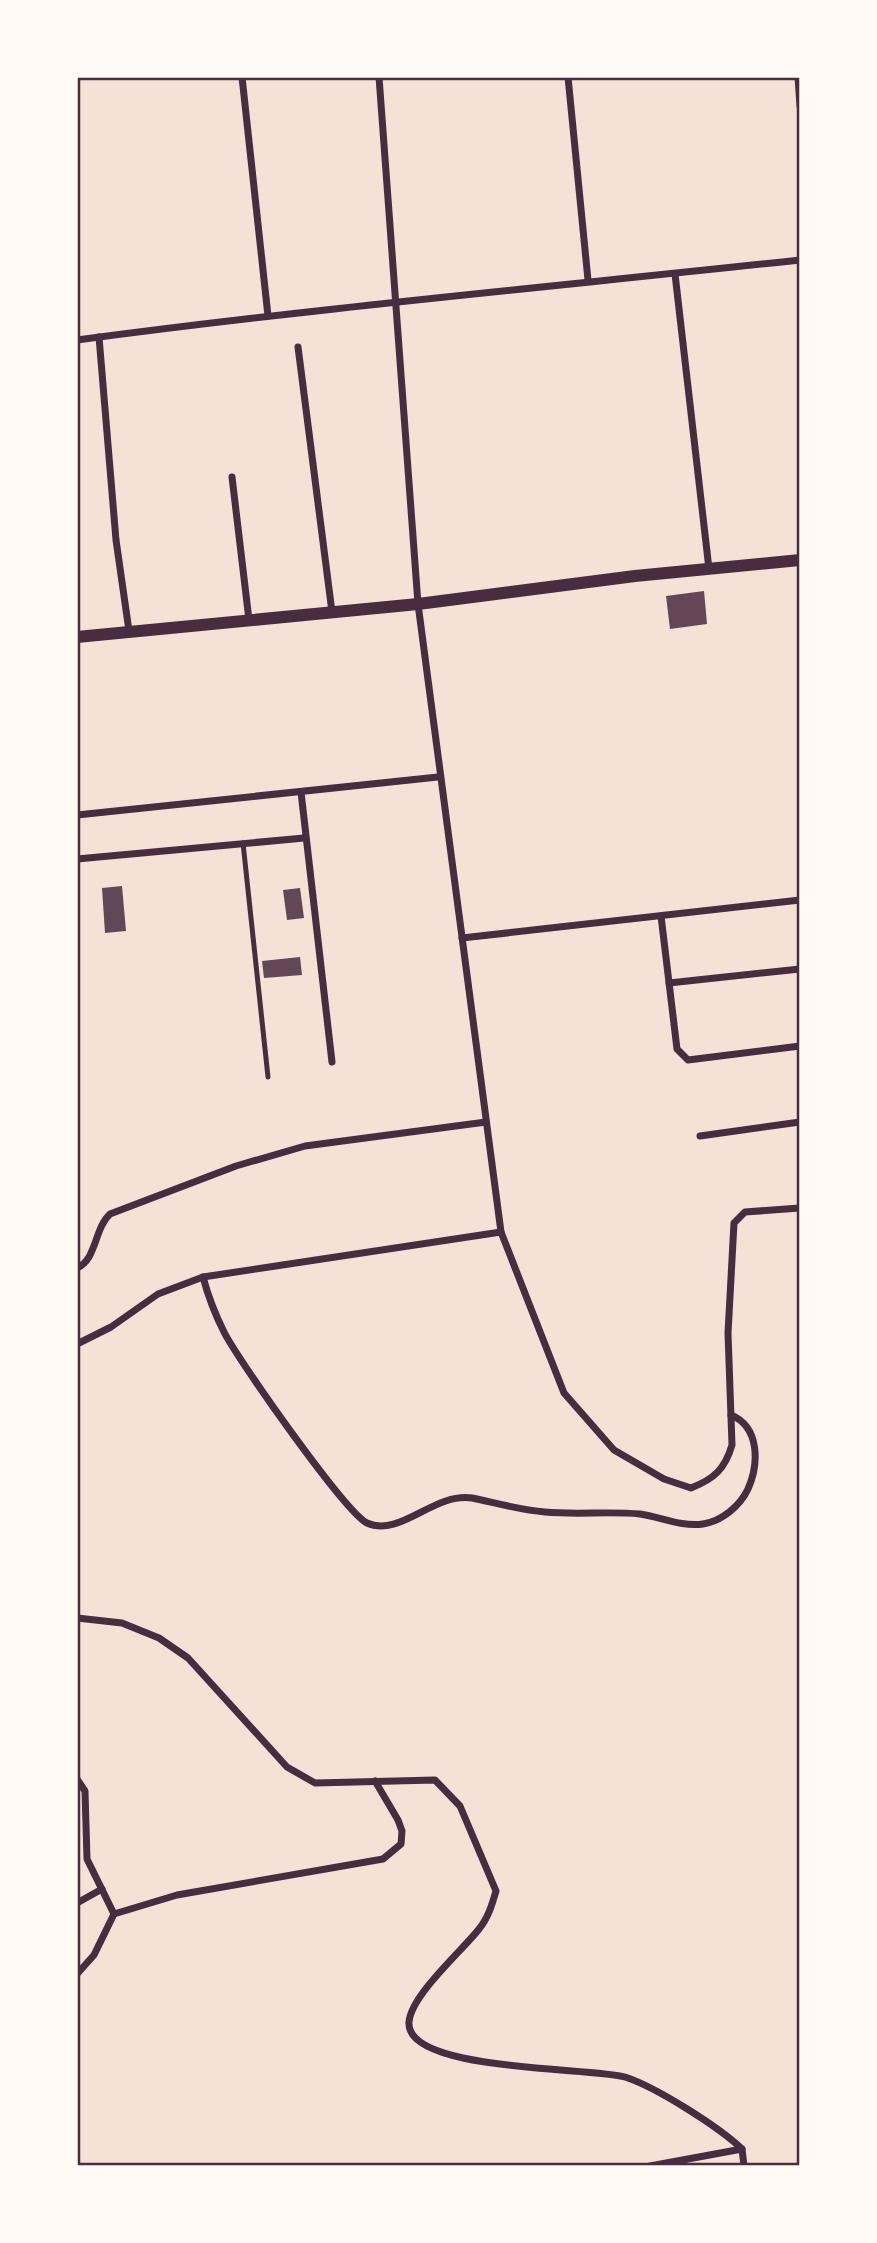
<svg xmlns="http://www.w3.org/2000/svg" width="877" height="2243" font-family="'IBM Plex Sans',sans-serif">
<rect width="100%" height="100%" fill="#f7e1d7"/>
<g fill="#644757">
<polygon points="704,591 707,624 670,629 666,596"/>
<polygon points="122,886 126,931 105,933 102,888"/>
<polygon points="300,888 304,918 287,920 283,890"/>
<polygon points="300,957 302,975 264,978 262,961"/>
</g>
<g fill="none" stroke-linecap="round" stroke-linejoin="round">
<polyline stroke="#4a2c40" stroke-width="5" points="243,843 268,1077"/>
<g stroke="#4a2c40" stroke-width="7">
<polyline points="242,77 268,316"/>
<path d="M379,77L418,604L501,1232L564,1393L614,1450L664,1479L691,1488C714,1479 725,1469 732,1445L728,1333L734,1223L745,1212L800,1208"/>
<polyline points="568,77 588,280"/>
<polyline points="798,77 800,106"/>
<polyline points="675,274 709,569"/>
<polyline points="99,337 116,540 129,631"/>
<path d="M77,340C317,308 559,286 800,260"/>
<polyline points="298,347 332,612"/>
<polyline points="232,477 249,620"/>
<polyline points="301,792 332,1062"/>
<polyline points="77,815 438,777"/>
<polyline points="77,859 304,838"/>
<polyline points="661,916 677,1049 688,1060 800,1046"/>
<polyline points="462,938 800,900"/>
<polyline points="669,983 800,969"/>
<polyline points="700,1136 800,1122"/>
<path d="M77,1268C97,1259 94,1229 110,1214L236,1166L305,1146L486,1122"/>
<path d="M203,1277C208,1296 215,1314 224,1332C238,1360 345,1512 367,1523C400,1538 434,1492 472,1498C496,1503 520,1510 545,1512C576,1515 609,1511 640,1514C661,1517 681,1527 703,1524C722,1521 740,1506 748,1489C759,1464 760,1427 731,1415"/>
<polyline points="77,1344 111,1327 158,1294 203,1277 501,1232"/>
<path d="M77,1618L122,1623L159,1638L188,1658L287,1767L315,1783L435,1780L460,1806L496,1891C492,1905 488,1918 479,1929C462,1951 411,1995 409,2022C405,2072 591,2067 625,2077C656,2087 719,2127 742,2149L744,2166"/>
<polyline points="77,1779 85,1791 87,1859 114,1914 94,1955 77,1974"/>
<polyline points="77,1903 102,1889"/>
<polyline points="114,1914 177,1895 383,1859 401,1844 402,1831 398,1820 375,1781"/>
<polyline points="650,2166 742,2149"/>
</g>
<polyline stroke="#4a2c40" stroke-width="12" points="77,637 418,604 635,576 800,560"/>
</g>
<rect width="877" height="2243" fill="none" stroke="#fffaf5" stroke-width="158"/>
<rect x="79" y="79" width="719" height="2085" fill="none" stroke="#4a2c40" stroke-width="2.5"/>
</svg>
